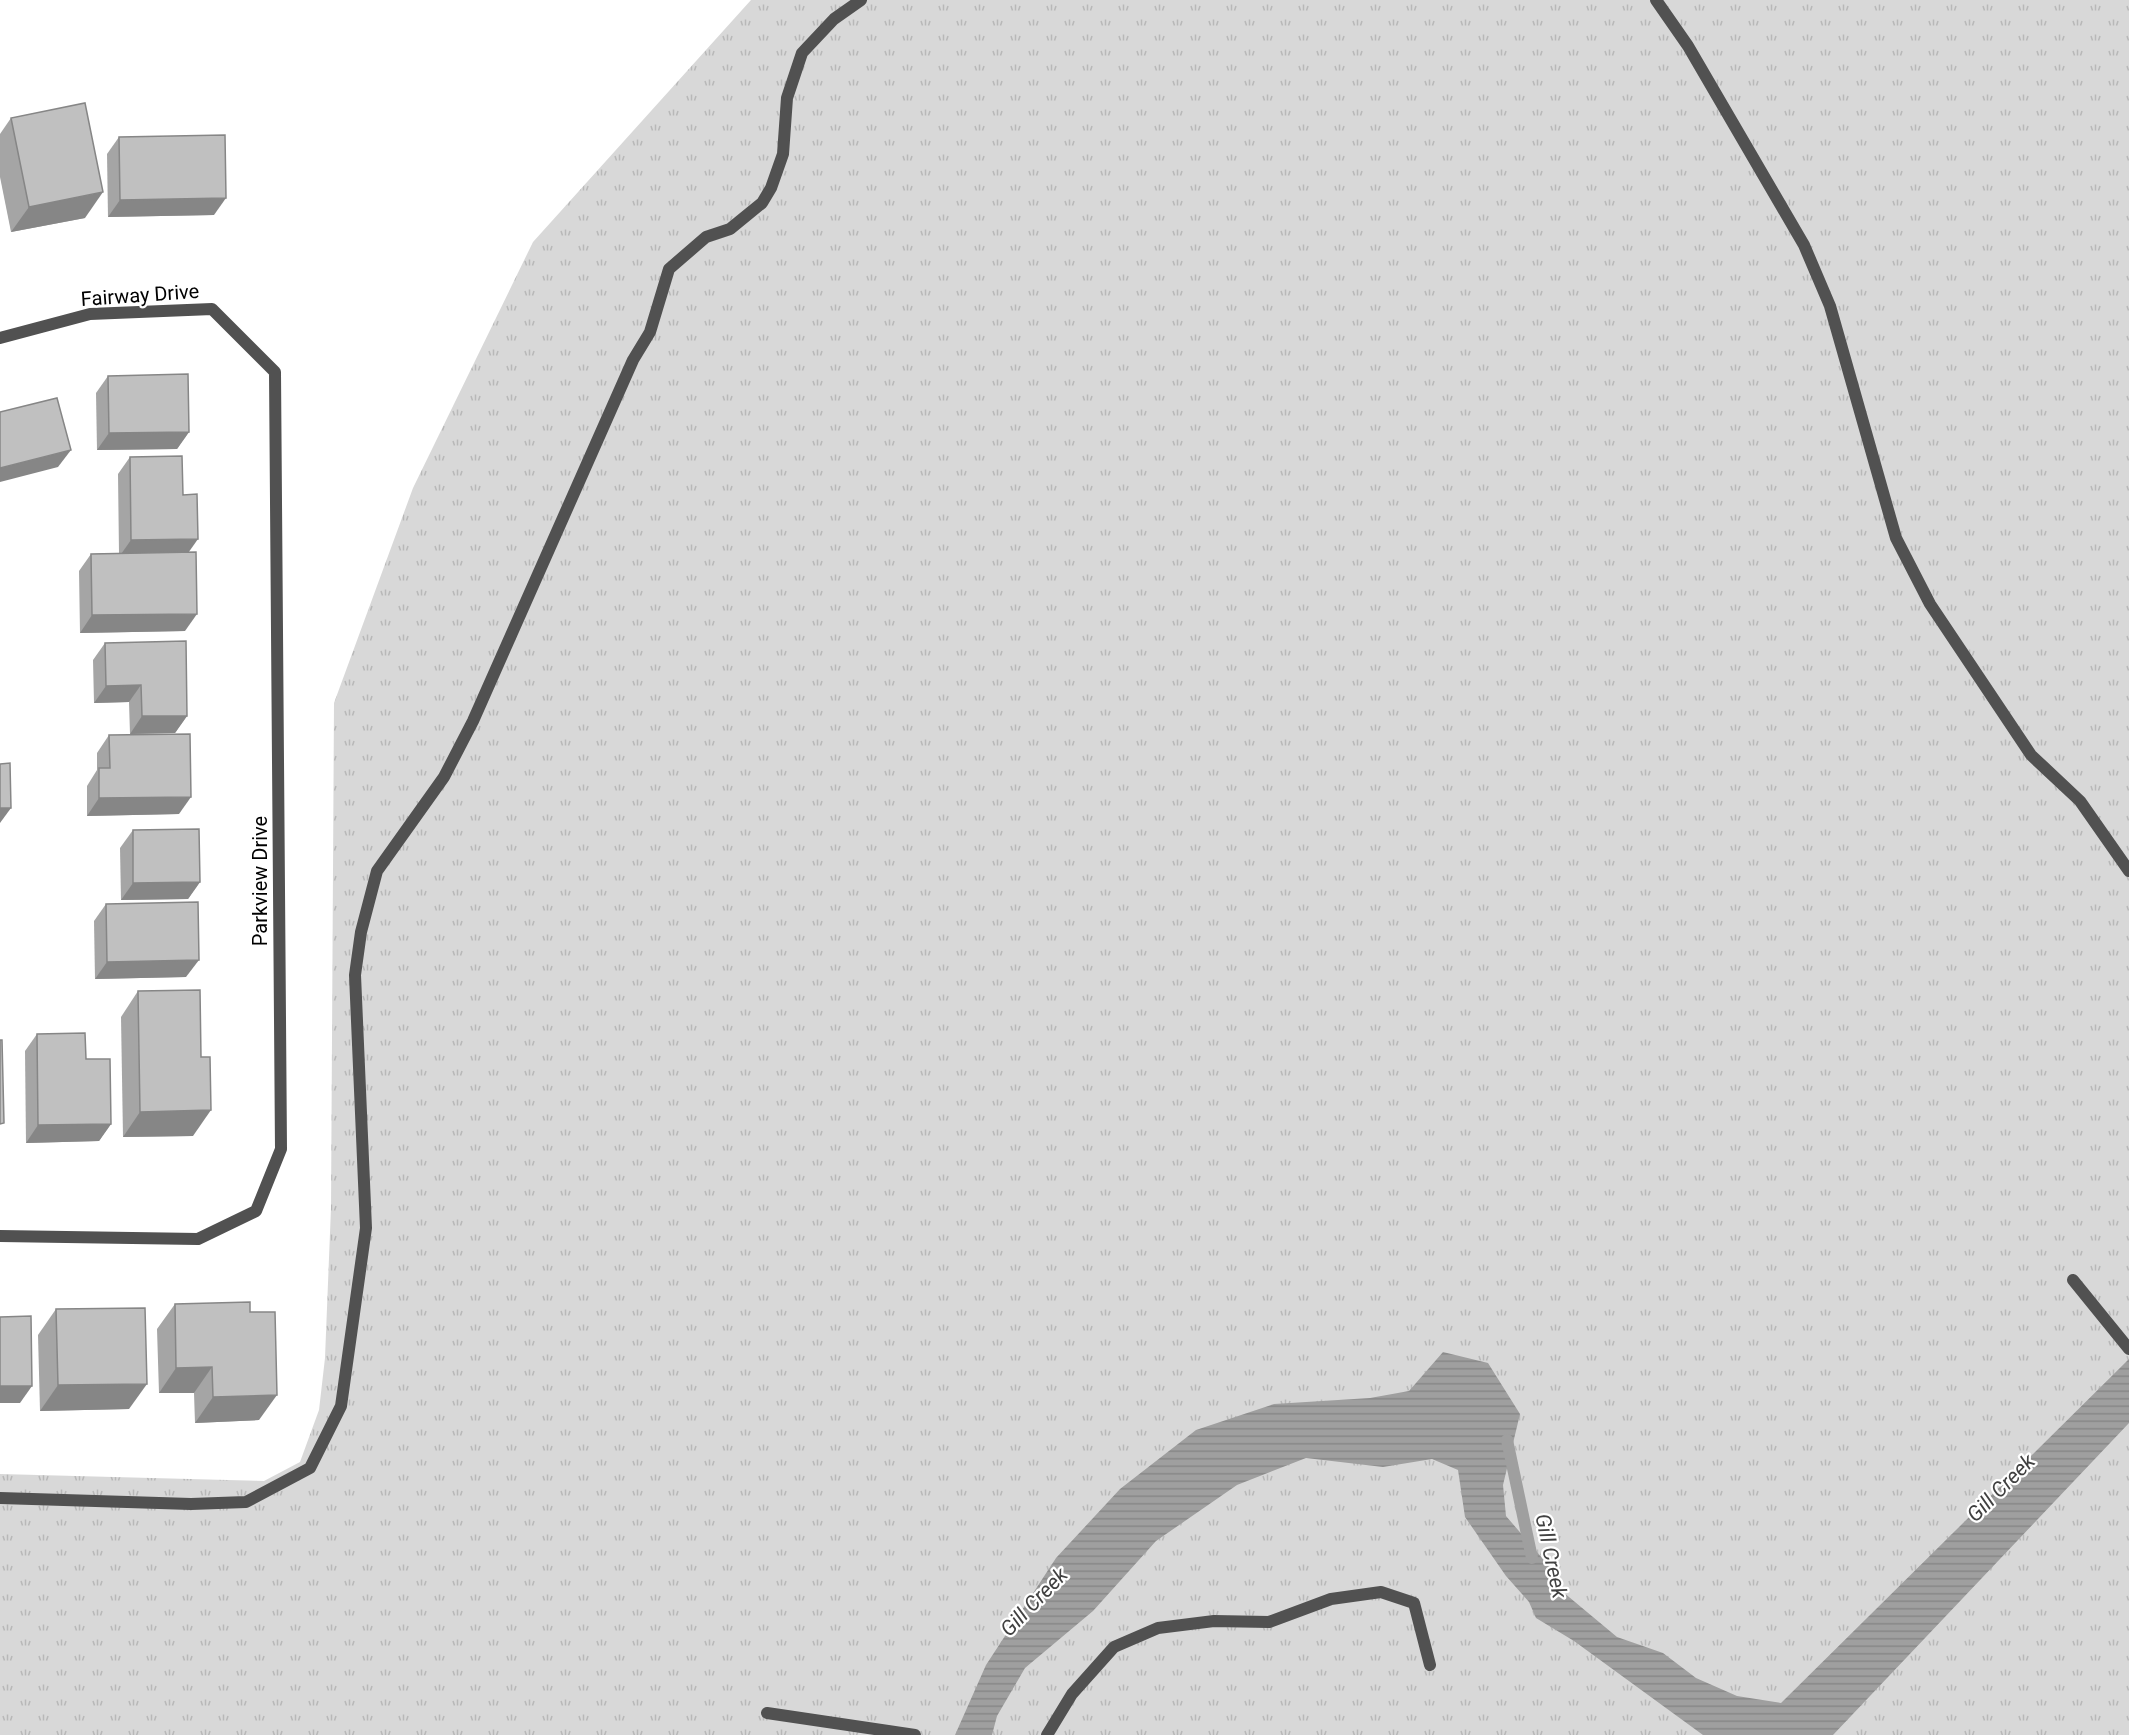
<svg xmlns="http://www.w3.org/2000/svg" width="2129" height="1735" font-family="Roboto,sans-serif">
<defs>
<pattern id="grass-tufts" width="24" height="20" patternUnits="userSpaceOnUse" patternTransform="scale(1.5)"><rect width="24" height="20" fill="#d8d8d8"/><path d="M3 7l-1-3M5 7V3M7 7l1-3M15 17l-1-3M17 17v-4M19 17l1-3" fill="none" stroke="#b8b8b8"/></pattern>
<pattern id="water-rules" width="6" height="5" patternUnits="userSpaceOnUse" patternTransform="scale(1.5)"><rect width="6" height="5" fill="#9f9f9f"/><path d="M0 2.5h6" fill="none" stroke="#878787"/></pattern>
</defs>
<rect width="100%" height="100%" fill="#fff"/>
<polygon fill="url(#grass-tufts)" points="751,0 2129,0 2129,1735 0,1735 0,1474 264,1481 300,1462 319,1410 325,1358 331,1208 334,703 413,488 533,242"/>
<polygon fill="url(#water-rules)" points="1443,1352 1488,1363 1520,1414 1503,1485 1506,1516 1555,1573 1563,1592 1617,1637 1663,1653 1696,1678 1737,1696 1781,1703 2129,1359 2129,1423 1833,1735 1703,1735 1574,1641 1536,1618 1529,1602 1506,1576 1465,1517 1458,1470 1432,1459 1383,1467 1306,1458 1237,1485 1156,1541 1093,1611 1025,1668 997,1716 992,1735 955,1735 986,1665 1056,1558 1120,1489 1196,1430 1274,1404 1370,1398 1409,1391"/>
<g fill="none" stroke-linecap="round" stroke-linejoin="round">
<polyline stroke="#9f9f9f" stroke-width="12" points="1507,1440 1532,1558"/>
<g stroke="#515151" stroke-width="12">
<polyline points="1656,0 1688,46 1804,245 1830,306 1896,538 1930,604 2031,755 2080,801 2129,871"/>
<polyline points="2073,1280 2129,1349"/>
<polyline points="0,1498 191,1504 246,1502 310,1468 341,1406 366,1228 355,975 361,932 377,871 444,777 473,721 633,360 650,332 669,269 706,237 730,229 762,203 771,188 783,154 787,98 802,53 834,19 861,0"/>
<polyline points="767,1713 915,1735"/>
<polyline points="1047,1735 1072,1694 1114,1647 1158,1628 1214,1621 1269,1622 1331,1599 1381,1592 1414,1603 1430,1665"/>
</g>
<polyline stroke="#515151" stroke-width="12" points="0,338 90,314 212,309 275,372 281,1149 256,1211 198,1239 0,1236"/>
</g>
<g fill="#a5a5a5">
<polygon points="11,118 85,218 11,232 0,177 0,134"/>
<polygon points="119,137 214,215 108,217 107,154"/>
<polygon points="108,376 189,432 177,449 97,450 96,393"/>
<polygon points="130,457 183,495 188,552 185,631 80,633 79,571 91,554 119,553 118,474"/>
<polygon points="105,643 187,716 175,733 130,734 129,702 94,703 93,660"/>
<polygon points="109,735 179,814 87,816 87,786 97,770 97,753"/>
<polygon points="133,830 200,882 188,899 121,900 120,848"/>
<polygon points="106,904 186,977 95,979 94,921"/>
<polygon points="138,991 193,1136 123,1137 121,1017"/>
<polygon points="37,1034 111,1124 99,1141 26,1143 25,1051"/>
<polygon points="175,1304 250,1312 259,1420 195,1423 194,1393 159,1393 157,1329"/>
<polygon points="56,1309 129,1409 40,1411 38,1335"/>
</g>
<g fill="#868686">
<polygon points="103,192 85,218 11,232 29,207"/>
<polygon points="226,198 214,215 108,217 120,200"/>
<polygon points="189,432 177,449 97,450 109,433"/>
<polygon points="71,450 58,467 0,482 0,468"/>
<polygon points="198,539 186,556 119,557 131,540"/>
<polygon points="197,614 185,631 80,633 92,615"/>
<polygon points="141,685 129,702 94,703 106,686"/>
<polygon points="142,716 187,716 175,733 130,734"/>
<polygon points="191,797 179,814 87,816 99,798"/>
<polygon points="0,808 11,808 0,823"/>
<polygon points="200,882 188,899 121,900 133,883"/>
<polygon points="199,960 186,977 95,979 107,962"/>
<polygon points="211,1110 193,1136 123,1137 140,1112"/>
<polygon points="111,1124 99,1141 26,1143 38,1125"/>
<polygon points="212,1367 194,1393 159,1393 176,1368"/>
<polygon points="147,1384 129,1409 40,1411 58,1385"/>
<polygon points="0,1386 32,1386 20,1403 0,1403"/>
<polygon points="277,1395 259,1420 195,1423 213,1397"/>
</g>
<g fill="#c0c0c0" stroke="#868686" stroke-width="1.5">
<polygon points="85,103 103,192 29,207 11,118"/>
<polygon points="225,135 226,198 120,200 119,137"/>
<polygon points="188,374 189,432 109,433 108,376"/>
<polygon points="57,398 71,450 0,468 0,412"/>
<polygon points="182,456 183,495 197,494 198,539 131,540 130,457"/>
<polygon points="196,552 197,614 92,615 91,554"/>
<polygon points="186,641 187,716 142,716 141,685 106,686 105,643"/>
<polygon points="190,734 191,797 99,798 99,768 110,768 109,735"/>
<polygon points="10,763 11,808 0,808 0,764"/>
<polygon points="199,829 200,882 133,883 133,830"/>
<polygon points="198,902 199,960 107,962 106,904"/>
<polygon points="200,990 201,1057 210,1057 211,1110 140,1112 138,991"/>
<polygon points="85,1033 86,1059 110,1059 111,1124 38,1125 37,1034"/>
<polygon points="0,1040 2,1040 4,1123 0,1124"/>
<polygon points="250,1302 250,1312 275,1312 277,1395 213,1397 212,1367 176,1368 175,1304"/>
<polygon points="145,1308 147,1384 58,1385 56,1309"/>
<polygon points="31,1316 32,1386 0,1386 0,1317"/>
</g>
<g text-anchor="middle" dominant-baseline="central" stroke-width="4.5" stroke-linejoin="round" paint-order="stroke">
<g font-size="20" fill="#000" stroke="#fff">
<text transform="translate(140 295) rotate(-4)">Fairway Drive</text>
<text transform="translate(260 881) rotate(-90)">Parkview Drive</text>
</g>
<g font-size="21" font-style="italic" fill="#404040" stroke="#fff">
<text transform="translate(2001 1488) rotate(-45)">Gill Creek</text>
<text transform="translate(1551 1556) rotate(78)">Gill Creek</text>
<text transform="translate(1034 1602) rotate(-46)">Gill Creek</text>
</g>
</g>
</svg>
